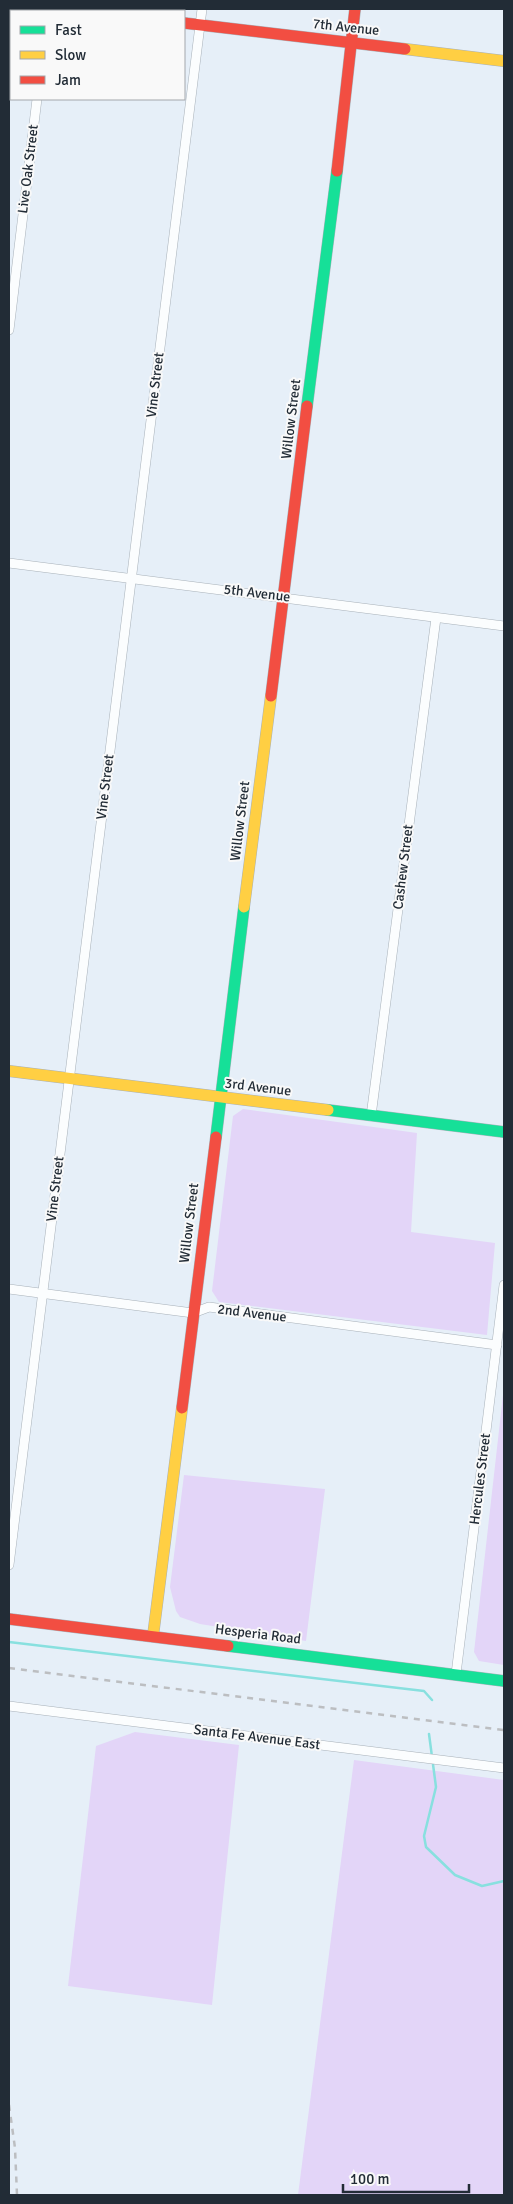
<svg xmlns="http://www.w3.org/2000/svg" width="513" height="2204" font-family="Signika,sans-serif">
<rect width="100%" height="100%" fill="#e6eff8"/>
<g fill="#e3d5f8">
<polygon points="243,1109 417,1133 411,1232 495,1243 487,1335 219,1302 212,1291 233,1116"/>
<polygon points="504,1386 504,1665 479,1661 474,1652"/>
<polygon points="184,1475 325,1489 306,1641 200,1624 180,1617 176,1611 170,1587"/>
<polygon points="135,1732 239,1745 212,2005 68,1986 96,1746"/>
<polygon points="354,1760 504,1780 504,2195 298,2195"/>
</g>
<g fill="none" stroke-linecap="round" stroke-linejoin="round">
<g stroke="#88e0df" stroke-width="2.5">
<polyline points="9,1642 424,1691 432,1700"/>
<polyline points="429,1734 436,1787 424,1836 426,1847 455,1875 482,1886 504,1881"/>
</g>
<defs>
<g id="street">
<polyline points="47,11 48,9"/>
<polyline points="9,330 37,99"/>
<polyline points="9,563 504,626"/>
<polyline points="371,1116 436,618"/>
<polyline points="9,1289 193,1313 209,1307 497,1345"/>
<polyline points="9,1565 202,9"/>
<polyline points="456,1674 504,1285"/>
<polyline points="9,1706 504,1768"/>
</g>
<g id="fast">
<polyline points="75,9 95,11"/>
<polyline points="307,406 337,171"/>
<polyline points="328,1110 504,1132"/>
<polyline points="216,1137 244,907"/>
<polyline points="228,1646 504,1681"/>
</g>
<g id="slow">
<polyline points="405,49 504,61"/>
<polyline points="244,907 271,696"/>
<polyline points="9,1071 328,1110"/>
<polyline points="153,1636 182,1408"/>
</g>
<g id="jam">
<polyline points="184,23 405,49"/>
<polyline points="337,171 355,9"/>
<polyline points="271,696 307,406"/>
<polyline points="182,1408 216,1137"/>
<polyline points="9,1619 228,1646"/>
</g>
</defs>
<use href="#street" stroke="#a8b1b9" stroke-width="10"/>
<use href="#fast" stroke="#a8b1b9" stroke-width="12"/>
<use href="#slow" stroke="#a8b1b9" stroke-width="12"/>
<use href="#jam" stroke="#a8b1b9" stroke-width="12"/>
<use href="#street" stroke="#fbfdfe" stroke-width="9"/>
<use href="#fast" stroke="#16e098" stroke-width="11"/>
<use href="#slow" stroke="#ffcf43" stroke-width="11"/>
<use href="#jam" stroke="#f24e42" stroke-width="11"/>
<g stroke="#bcbec1" stroke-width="2.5" stroke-dasharray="6 6" stroke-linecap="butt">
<polyline points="9,1668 504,1730"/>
<polyline points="9,2105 15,2148 17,2195"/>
</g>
</g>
<g text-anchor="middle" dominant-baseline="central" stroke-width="4" stroke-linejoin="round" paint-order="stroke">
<g font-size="14" fill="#222c36" stroke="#f9f9f9">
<text transform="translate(346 27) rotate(6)">7th Avenue</text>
<text transform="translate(28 169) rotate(-83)">Live Oak Street</text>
<text transform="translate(155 385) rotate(-83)">Vine Street</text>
<text transform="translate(291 419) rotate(-83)">Willow Street</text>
<text transform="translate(257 593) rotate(7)">5th Avenue</text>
<text transform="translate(105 787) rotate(-83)">Vine Street</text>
<text transform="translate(240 821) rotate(-83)">Willow Street</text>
<text transform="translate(403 867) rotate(-83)">Cashew Street</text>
<text transform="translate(258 1087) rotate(7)">3rd Avenue</text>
<text transform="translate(55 1189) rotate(-83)">Vine Street</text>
<text transform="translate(189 1223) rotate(-83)">Willow Street</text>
<text transform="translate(252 1313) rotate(7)">2nd Avenue</text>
<text transform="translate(480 1479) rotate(-83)">Hercules Street</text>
<text transform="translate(258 1634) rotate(7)">Hesperia Road</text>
<text transform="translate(257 1737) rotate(7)">Santa Fe Avenue East</text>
</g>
</g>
<rect width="513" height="2204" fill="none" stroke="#222c36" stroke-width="20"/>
<rect x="10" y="10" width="175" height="90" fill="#f9f9f9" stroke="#a3a7ab"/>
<rect x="20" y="26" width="25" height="8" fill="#16e098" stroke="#a3a7ab"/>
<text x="55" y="35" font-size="15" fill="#222c36">Fast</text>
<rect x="20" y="51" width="25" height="8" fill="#ffcf43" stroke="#a3a7ab"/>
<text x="55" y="60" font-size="15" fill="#222c36">Slow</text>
<rect x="20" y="76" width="25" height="8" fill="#f24e42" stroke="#a3a7ab"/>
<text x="55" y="85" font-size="15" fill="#222c36">Jam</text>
<path d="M343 2184v8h126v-8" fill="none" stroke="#222c36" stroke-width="2.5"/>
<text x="350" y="2184" font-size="15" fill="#222c36" stroke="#f9f9f9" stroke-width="4" paint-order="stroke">100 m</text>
</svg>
